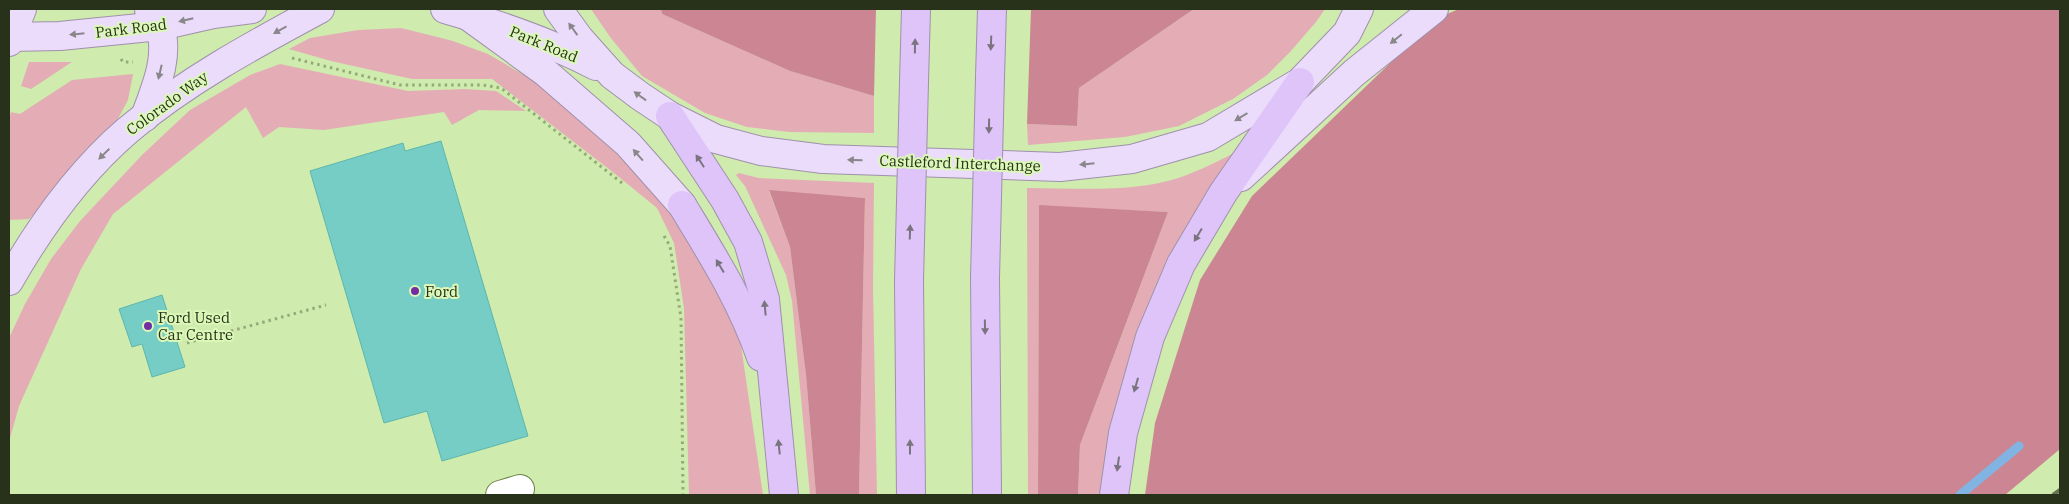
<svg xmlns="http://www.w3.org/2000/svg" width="2069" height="504" font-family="'IBM Plex Serif',serif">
<rect width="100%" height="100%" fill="#cfebad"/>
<g fill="#e4adb6">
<polygon points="591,9 661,9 662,14 790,71 874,96 874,133 789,132 747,127 705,113 642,76 610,37"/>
<polygon points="1194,9 1325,9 1316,22 1290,52 1267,75 1233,99 1179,126 1125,137 1028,145 1027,124 1077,126 1079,88"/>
<polygon points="401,28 453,41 488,54 553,92 679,210 740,339 763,495 689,495 684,308 674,243 657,208 614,173 492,79 412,79 331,61 289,49 310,38 358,30"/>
<polygon points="29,62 72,62 31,89 21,86"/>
<polygon points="280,64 408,91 465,89 496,91 526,111 479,110 452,125 444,112 324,130 279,127 263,138 246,107 113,214 81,269 19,406 9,442 9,338 25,304 51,259 80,221 142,155 190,110 250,75"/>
<polygon points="133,74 128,100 113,128 29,219 9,220 9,120 11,112 20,114 72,80"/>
<path d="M1238,151L1103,495H1078L1080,445L1168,212L1039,206L1038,495H1028L1027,188C1077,188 1141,194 1189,174C1205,168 1222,159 1238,151Z"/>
<polygon points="739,173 759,178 874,183 873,289 877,495 859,495 865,198 769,191 790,247 806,375 816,495 810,495 792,301 786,275 745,186 736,175"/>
</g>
<g fill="#cc8693">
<polygon points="661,9 876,9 874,96 790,71 662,14"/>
<polygon points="1031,9 1194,9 1079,88 1077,126 1027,124"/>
<polygon points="1459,9 2060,9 2060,449 2005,495 1145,495 1155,423 1200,280 1252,196 1437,18"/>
<polygon points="769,190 865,198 859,495 816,495 806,375 790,247"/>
<polygon points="1039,205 1168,212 1080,445 1078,495 1038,495"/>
</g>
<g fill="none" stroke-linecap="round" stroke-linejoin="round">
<polyline stroke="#81b4e3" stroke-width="9" points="1960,495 2019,446"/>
</g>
<g fill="#75cdc5" stroke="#5db6ad">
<polygon points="441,141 528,436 442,461 427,411 384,423 310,171 403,143 405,151"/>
<polygon points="162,295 185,367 152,377 142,344 132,347 119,309"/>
</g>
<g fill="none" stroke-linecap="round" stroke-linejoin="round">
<defs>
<polyline id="minor" points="500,495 520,489"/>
<g id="major">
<path d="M445,9C497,24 548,41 596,66"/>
<polyline points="558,9 579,38 612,75 640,96 670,116 716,139 761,151 823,159 1060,167 1132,159 1208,137 1300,82 1347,33 1359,9"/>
<polyline points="468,16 545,72 628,144 682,205"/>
<polyline points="9,37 60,36 160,26 213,14 252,9"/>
<polyline points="9,42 22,9"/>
<path d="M145,117C155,89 170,57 160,26C158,21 153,15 149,10"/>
<polyline points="1241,177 1354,73 1434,9"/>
<path d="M9,281C41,225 79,172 128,130C186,81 253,45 320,9"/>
</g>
<g id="highway">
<polyline points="990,77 992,9"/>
<polyline points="914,82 916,9"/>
<polyline points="670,116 725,200 748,242 765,299 784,495"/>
<path d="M682,205C713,256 741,300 761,357"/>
<polyline points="985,278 987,495"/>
<polyline points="909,281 911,495"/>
<polyline points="1114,495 1123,433 1150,337 1181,264 1223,193 1300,82"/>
</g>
</defs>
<use href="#minor" stroke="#6a8148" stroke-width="30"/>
<use href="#major" stroke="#9f91ac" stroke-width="30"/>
<use href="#highway" stroke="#9f91ac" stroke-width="30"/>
<g stroke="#94aa79" stroke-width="3" stroke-dasharray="2.5 4" stroke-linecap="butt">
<polyline points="292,58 400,85 483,85 501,88 622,183"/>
<polyline points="121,59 123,62 133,62"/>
<polyline points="664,236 670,246 681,318 683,495"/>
<polyline points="187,343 326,305"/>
</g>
<use href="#minor" stroke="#fff" stroke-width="28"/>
<use href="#major" stroke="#ecdcfc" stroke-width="28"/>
<use href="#highway" stroke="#dfc4fa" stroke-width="28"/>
<polyline stroke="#64744e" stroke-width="4" stroke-dasharray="9 9" stroke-linecap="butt" points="2053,495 2060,490"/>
<defs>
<g id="highway-bridge">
<polyline points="985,278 990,77"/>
<polyline points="909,281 914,82"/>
</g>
</defs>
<use href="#highway-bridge" stroke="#9f91ac" stroke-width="30" stroke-linecap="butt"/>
<use href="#highway-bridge" stroke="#dfc4fa" stroke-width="28"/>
</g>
<defs><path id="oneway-solid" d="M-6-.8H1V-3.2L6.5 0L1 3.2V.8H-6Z" transform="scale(1.25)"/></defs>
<g fill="#8a878b">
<use href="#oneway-solid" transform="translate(186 20) rotate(167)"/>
<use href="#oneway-solid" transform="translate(573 29) rotate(-126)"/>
<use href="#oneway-solid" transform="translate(280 30) rotate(151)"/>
<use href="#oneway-solid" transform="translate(77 34) rotate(174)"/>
<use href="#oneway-solid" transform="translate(1396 39) rotate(141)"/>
<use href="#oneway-solid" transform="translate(160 72) rotate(103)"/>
<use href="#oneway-solid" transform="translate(640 96) rotate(-144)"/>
<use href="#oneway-solid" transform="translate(1241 117) rotate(149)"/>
<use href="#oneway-solid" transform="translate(104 154) rotate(136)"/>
<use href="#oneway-solid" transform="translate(638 155) rotate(-131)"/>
<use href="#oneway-solid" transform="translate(855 160) rotate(-178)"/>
<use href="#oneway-solid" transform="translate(1087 164) rotate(174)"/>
</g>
<g fill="#7a747f">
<use href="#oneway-solid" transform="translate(991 43) rotate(92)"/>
<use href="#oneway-solid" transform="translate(915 46) rotate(-89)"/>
<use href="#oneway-solid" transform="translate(989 126) rotate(91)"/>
<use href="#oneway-solid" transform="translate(700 161) rotate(-123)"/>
<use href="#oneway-solid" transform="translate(910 232) rotate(-88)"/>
<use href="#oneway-solid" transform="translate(1198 235) rotate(121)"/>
<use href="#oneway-solid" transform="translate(720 266) rotate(-121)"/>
<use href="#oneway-solid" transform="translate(765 308) rotate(-95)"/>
<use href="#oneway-solid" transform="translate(985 327) rotate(89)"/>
<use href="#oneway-solid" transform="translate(1136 385) rotate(106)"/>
<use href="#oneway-solid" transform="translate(779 447) rotate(-96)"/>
<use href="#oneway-solid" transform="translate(910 447) rotate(-90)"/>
<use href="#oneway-solid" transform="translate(1118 464) rotate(98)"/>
</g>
<g fill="#712da1" stroke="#dcf8b9" stroke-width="2">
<circle cx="415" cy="291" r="5"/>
<circle cx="148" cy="326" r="5"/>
</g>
<g text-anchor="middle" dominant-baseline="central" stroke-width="4" stroke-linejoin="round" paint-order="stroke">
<g font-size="15" fill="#28321a" stroke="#dcf8b9">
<text transform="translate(131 28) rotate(-7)">Park Road</text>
<text transform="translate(544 44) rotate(22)">Park Road</text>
<text transform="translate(167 103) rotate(-36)">Colorado Way</text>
<text transform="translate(960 163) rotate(2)">Castleford Interchange</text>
</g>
<g font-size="15" fill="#28321a" stroke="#dcf8b9" text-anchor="start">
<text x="425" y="291">Ford</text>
<text x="158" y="317">Ford Used<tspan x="158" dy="17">Car Centre</tspan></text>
</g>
</g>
<rect width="2069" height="504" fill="none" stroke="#28321a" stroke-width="20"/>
</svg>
